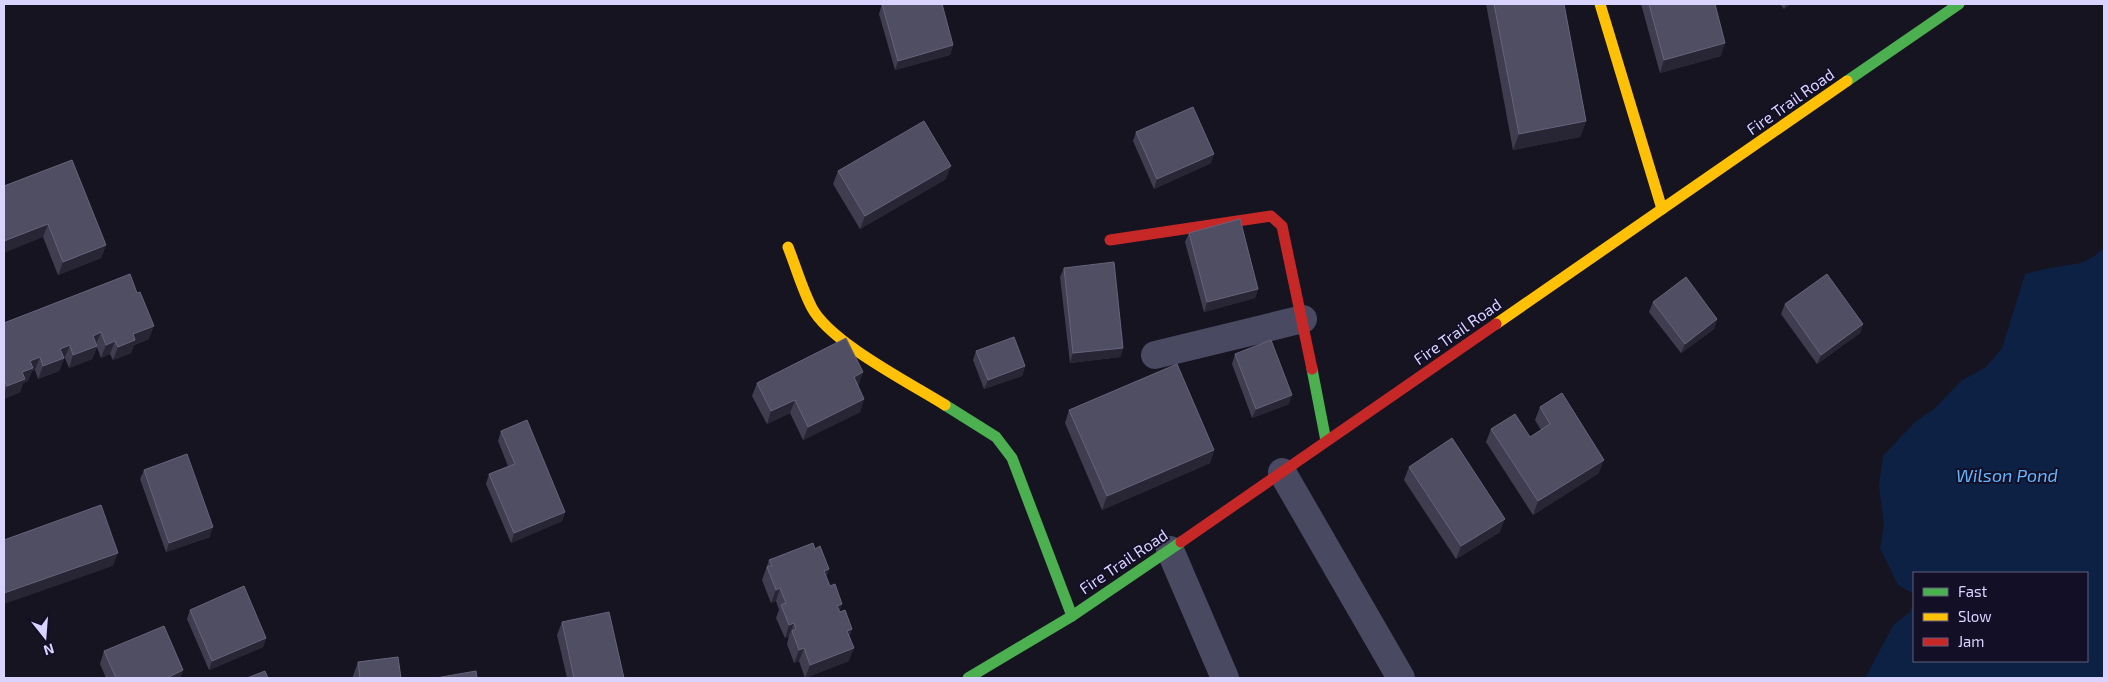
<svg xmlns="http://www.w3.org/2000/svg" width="2108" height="682" font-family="'Exo 2',sans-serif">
<rect width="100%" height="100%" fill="#161421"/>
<path fill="#0d2144" d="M2104,248V678H1865L1894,624L1909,613L1914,604V661H2087V573H1914V594L1898,585L1880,548L1884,525L1879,486L1883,456L1915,422L1934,409L1961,381L1986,367L2002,348L2025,274C2035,272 2046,268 2056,267C2080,263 2085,265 2104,248Z"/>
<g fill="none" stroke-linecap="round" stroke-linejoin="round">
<g stroke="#4a4962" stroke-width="28">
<polyline points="1155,355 1303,319"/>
<polyline points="1282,472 1401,678"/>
<polyline points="1170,550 1225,678"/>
</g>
<g stroke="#4caf50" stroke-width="11">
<polyline points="1847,81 1959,4"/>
<polyline points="1312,369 1326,441"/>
<polyline points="945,405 996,437 1012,458 1072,616"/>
<polyline points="968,678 1072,616 1181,542"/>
</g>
<g stroke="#ffc107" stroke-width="11">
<polyline points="1600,4 1662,209"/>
<path d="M788,247C796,267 802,289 812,308C831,343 910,383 945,405"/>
<polyline points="1496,324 1847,81"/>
</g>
<g stroke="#c62828" stroke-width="11">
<polyline points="1110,240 1271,216 1282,226 1312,369"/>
<polyline points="1181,542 1496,324"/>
</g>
</g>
<g fill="#403d50">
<polygon points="882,4 953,45 950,55 895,70 879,14"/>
<polygon points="1486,4 1564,4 1586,121 1580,137 1513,150"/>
<polygon points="1641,4 1715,4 1721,56 1660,73"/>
<polygon points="1780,4 1791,4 1784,9"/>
<polygon points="1136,132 1211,163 1154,189 1133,141"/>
<polygon points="838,171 946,179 860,229 833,184"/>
<polygon points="4,186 106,245 101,258 58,275 43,237"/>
<polygon points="1189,233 1258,289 1255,298 1204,312 1185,242"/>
<polygon points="1064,268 1123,348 1120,357 1070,363 1060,277"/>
<polygon points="130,274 149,339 134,345 131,353 113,360 110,354 101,358 97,347 92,359 69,368 65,358 64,358 59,371 38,379 35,370 32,371 28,381 23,383 20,392 4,399 4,323"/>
<polygon points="1653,302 1717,319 1714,329 1681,353 1649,312"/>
<polygon points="1785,304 1863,324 1860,333 1817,364 1781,314"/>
<polygon points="976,351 1025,366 1022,376 984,389 973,360"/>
<polygon points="1235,354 1289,404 1252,418 1232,364"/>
<polygon points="757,383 859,385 858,386 864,399 860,412 803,440 790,413 767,424 752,396"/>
<polygon points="1540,407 1599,473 1533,515 1486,442 1491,429 1530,437 1541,430 1535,420"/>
<polygon points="1069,410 1214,450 1210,463 1102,510 1065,423"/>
<polygon points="501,431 565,512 562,521 511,543 486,484 489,474 508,466 498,441"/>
<polygon points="1409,467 1500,532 1456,559 1404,480"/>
<polygon points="144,470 210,537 166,552 140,479"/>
<polygon points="815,549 829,569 826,577 840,612 852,629 849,637 849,661 805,678 799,661 794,663 787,644 789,636 785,638 776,618 779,610 776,601 771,603 762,580 769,560"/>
<polygon points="190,610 266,638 263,647 209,670 187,619"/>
<polygon points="562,622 624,678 567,678 557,635"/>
<polygon points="104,651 183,670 180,678 106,678 100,664"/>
<polygon points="358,662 401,678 353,678 353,676"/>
</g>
<g fill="#282635">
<polygon points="1786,4 1791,4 1784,9"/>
<polygon points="1725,43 1721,56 1660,73 1664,60"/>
<polygon points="953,45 950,55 895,70 898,61"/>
<polygon points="1586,121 1580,137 1513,150 1519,134"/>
<polygon points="1214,154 1211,163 1154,189 1157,179"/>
<polygon points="951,166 946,179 860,229 865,216"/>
<polygon points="48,224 43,237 4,253 4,241"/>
<polygon points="106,245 101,258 58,275 63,262"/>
<polygon points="1258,289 1255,298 1204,312 1207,302"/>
<polygon points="1717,319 1714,329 1681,353 1685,344"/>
<polygon points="1863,324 1860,333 1817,364 1821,355"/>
<polygon points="154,326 149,339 134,345 131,353 113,360 118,347 133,334"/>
<polygon points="101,332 96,345 93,336"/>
<polygon points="115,341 110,354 101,358 106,345"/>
<polygon points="70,345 59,371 38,379 43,366 60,349"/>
<polygon points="97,346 92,359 69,368 73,355"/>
<polygon points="1123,348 1120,357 1070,363 1073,353"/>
<polygon points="40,357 35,370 32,371 28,381 23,383 20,392 4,399 4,394 7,386 22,372 30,361"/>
<polygon points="1025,366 1022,376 984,389 988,380"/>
<polygon points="863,372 859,385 849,390 854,377"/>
<polygon points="1292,395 1289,404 1252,418 1256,409"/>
<polygon points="864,399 860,412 803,440 808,427"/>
<polygon points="795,400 790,413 767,424 771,411"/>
<polygon points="1214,450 1210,463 1102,510 1107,496"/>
<polygon points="1604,460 1599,473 1533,515 1538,501"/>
<polygon points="565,512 562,521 511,543 514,533"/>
<polygon points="1505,519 1500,532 1456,559 1461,546"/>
<polygon points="213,527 210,537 166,552 169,543"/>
<polygon points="118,553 113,566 4,604 4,593"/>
<polygon points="829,569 824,582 824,571"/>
<polygon points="780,588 776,601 771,603 776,590"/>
<polygon points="842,604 838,618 837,606"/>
<polygon points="794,623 789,636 785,638 789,625"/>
<polygon points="852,629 847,642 847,631"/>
<polygon points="266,638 263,647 209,670 212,661"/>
<polygon points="804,648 799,661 794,663 799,650"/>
<polygon points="854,648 849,661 805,678 810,665"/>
<polygon points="183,670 180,678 167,678"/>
</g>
<g fill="#504e63" stroke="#66637b">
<polygon points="882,4 942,4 953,45 898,61"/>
<polygon points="1494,4 1564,4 1586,121 1519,134"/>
<polygon points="1649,4 1715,4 1725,43 1664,60"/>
<polygon points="1193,107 1214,154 1157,179 1136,132"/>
<polygon points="924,121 951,166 865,216 838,171"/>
<polygon points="72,160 106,245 63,262 48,224 4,241 4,186"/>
<polygon points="1240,219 1258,289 1207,302 1189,233"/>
<polygon points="1114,262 1123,348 1073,353 1064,268"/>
<polygon points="130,274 137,293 140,292 154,326 133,334 135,340 118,347 115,341 106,345 101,332 93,336 97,346 73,355 70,345 60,349 64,358 43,366 40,357 30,361 33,368 22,372 25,379 7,386 4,379 4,323"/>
<polygon points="1827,274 1863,324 1821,355 1785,304"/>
<polygon points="1686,277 1717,319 1685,344 1653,302"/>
<polygon points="1014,337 1025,366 988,380 976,351"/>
<polygon points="846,338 863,372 854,377 864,399 808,427 795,400 771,411 757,383"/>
<polygon points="1271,340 1292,395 1256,409 1235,354"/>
<polygon points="1177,364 1214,450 1107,496 1069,410"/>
<polygon points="1562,393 1604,460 1538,501 1491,429 1515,414 1530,437 1550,424 1540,407"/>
<polygon points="527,420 565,512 514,533 489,474 515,464 501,431"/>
<polygon points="1452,438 1505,519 1461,546 1409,467"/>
<polygon points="187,454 213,527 169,543 144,470"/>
<polygon points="101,505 118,553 4,593 4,540"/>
<polygon points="813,543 815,549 820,546 829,569 824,571 830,586 835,584 842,604 837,606 840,612 845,610 852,629 847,631 854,648 810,665 804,648 799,650 792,631 796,629 794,623 789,625 781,605 786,603 780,588 776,590 767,567 772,565 769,560"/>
<polygon points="244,586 266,638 212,661 190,610"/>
<polygon points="609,612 624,678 574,678 562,622"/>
<polygon points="164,626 183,670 167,678 116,678 104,651"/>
<polygon points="398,657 401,678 360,678 358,662"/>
<polygon points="265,671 268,678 247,678"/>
<polygon points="476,671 477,678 436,678"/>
</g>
<g text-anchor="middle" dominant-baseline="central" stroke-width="4" stroke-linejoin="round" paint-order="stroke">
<g font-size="16" fill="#d9d4ff" stroke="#130f26">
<text transform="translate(1790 101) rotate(-35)">Fire Trail Road</text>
<text transform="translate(1457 331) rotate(-35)">Fire Trail Road</text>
<text transform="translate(1123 561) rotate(-34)">Fire Trail Road</text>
</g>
<g font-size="18" font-style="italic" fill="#62b6ff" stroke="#130f26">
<text x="2007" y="475">Wilson Pond</text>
</g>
</g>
<rect width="2108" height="682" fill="none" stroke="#d9d4ff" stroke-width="10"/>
<rect x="1913" y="572" width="175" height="90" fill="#130f26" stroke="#625e7d"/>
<rect x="1923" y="588" width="25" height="8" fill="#4caf50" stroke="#625e7d"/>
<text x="1958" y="597" font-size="15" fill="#d9d4ff">Fast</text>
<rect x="1923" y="613" width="25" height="8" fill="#ffc107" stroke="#625e7d"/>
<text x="1958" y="622" font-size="15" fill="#d9d4ff">Slow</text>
<rect x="1923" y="638" width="25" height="8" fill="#c62828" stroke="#625e7d"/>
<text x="1958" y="647" font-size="15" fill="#d9d4ff">Jam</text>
<g transform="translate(45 637) rotate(163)" stroke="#130f26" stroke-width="4" paint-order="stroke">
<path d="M0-4L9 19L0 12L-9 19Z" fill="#d9d4ff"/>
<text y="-8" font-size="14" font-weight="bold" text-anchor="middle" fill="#d9d4ff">N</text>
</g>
</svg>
